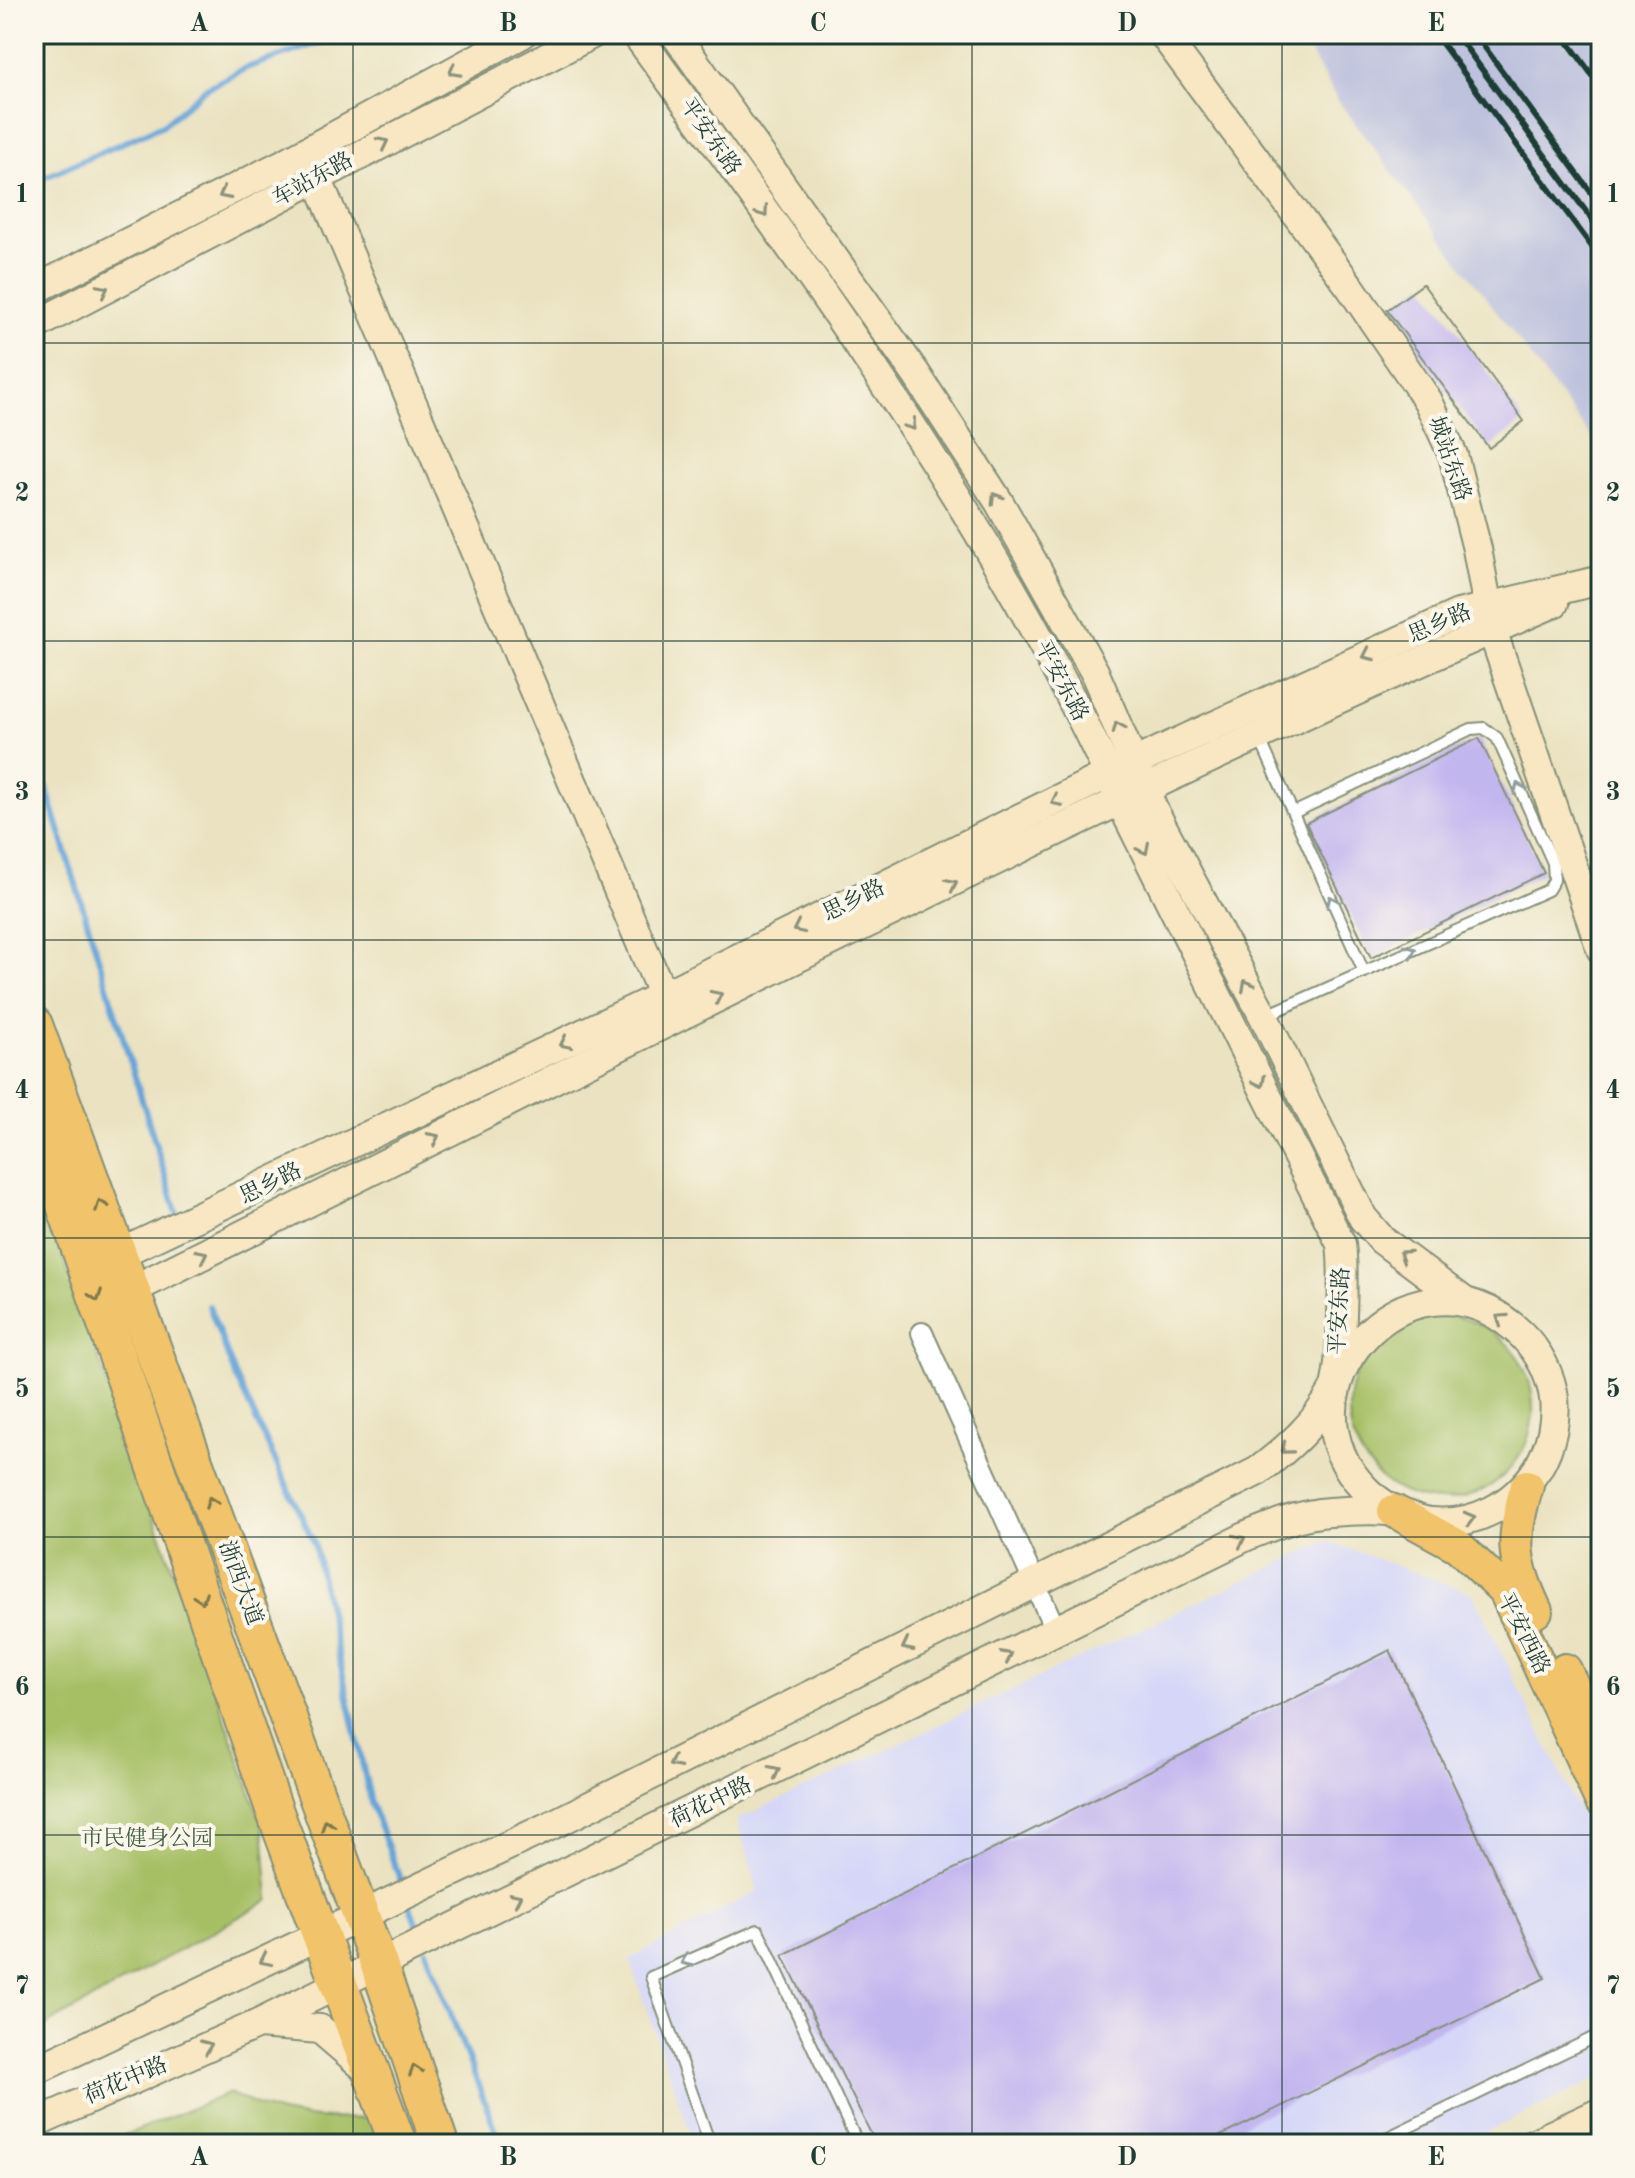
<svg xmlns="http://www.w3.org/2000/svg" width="1635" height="2178" font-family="'Old Standard TT','Noto Serif SC',serif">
<rect width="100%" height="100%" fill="#fbf7ec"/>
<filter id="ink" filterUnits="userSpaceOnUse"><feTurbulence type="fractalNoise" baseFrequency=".0125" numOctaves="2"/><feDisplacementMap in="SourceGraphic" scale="16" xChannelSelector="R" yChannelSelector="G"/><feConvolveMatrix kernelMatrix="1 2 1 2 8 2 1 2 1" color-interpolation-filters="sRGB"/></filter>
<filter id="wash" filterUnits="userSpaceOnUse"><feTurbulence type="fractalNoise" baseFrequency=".006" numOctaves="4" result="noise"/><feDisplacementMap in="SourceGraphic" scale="32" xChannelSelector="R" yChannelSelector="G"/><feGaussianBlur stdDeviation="1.8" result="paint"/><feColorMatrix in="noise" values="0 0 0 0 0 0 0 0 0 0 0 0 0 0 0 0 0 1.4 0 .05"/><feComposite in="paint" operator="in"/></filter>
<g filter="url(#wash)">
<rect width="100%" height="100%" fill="#eae2c0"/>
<polygon fill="#d6d7f8" points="1327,1541 1472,1593 1601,1856 1601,2077 1461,2144 694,2144 629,1959 758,1891 737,1820"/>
<polygon fill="#bec2dd" points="1300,34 1601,34 1601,450 1337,99"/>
<g fill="#a6bf65" stroke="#627e4c" stroke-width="2">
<polygon points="34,1175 263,1827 269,1900 34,2032"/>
<circle cx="1441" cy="1408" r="92"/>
<path d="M229,2093C279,2119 314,2120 370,2118L379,2144H103Z"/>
</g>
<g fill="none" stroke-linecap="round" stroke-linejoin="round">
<g stroke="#68a4d9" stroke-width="6">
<polyline points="34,182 163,125 205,89 246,68 345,34"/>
<polyline points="34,748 178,1217"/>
<polyline points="209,1306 235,1375 314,1543 371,1803 403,1887"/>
<polyline points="408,1901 421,1936"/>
<polyline points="426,1950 501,2144"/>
</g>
</g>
<g id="blocks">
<g fill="#c2b6ef">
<polygon points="1423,284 1524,421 1489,448 1387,310"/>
<polygon points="1479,738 1544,873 1371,958 1306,823"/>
<polygon points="1390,1650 1545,1978 1204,2144 876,2144 783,1955"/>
</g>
</g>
</g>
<g filter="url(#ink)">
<use href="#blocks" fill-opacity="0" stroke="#84907a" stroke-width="2"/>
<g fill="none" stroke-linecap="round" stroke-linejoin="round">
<defs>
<g id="lane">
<polyline points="1259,737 1364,972"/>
<polyline points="1591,884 1601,901"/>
<polyline points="1265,1016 1548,890 1554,880 1553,863 1497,738 1484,728 1471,729 1293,813"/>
<polyline points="710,2144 651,1977 758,1930 858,2144"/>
<polyline points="1374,2144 1601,2034"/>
</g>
<polyline id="street" points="922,1333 1056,1631"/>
<g id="secondary">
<polyline points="675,34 916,374 999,502 1094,671 1153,809 1264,1017 1363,1218 1382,1240 1465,1302"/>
<polyline points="1163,34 1351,288 1428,401 1453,455 1477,549 1492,630 1601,949"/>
<polyline points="306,152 669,1010"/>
<polyline points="34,290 285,163 522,34"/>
<polyline points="34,326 592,34"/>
<polyline points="119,1254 664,995 1109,774 1458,614 1601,580"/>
<path d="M132,1290C604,1056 1071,812 1554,603"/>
<polyline points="259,2024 320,2029 369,2071"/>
<path d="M34,2071L558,1822L1258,1471C1287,1449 1316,1424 1333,1391C1343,1373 1344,1267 1341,1244L1129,819C1004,536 818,283 636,34"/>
<path d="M34,2124L258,2024L1247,1536C1274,1525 1300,1514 1329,1512C1349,1511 1376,1508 1396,1512C1407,1514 1419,1521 1431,1522C1475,1526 1514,1505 1538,1468C1551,1446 1558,1417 1553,1392C1547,1365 1533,1343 1512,1326C1406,1239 1270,1392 1365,1489C1373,1498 1384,1504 1394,1511"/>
<polyline points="1532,2144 1601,2112"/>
</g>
<g id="primary">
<path d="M1527,1486C1511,1538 1512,1561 1536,1611"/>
<polyline points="1394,1511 1458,1546 1505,1591 1601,1800"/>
<polyline points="1565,1670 1601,1743"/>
</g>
<g id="highway">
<polyline points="34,1025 379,1965 440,2144"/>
<polyline points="34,1116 275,1812 398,2144"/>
</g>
</defs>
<use href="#lane" stroke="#84907a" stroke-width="14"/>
<use href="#street" stroke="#84907a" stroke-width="24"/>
<use href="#secondary" stroke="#84907a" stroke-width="32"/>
<use href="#primary" stroke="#84907a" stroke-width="36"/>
<use href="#highway" stroke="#84907a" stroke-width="40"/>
<use href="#lane" stroke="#fff" stroke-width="10"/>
<use href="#street" stroke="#fff" stroke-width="20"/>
<use href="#secondary" stroke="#f9e7c3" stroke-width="28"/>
<use href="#primary" stroke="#f1c36a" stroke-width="32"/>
<use href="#highway" stroke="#f1c36a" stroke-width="36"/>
<g stroke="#1f3d34" stroke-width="6">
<polyline points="1435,34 1601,259"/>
<polyline points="1456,34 1601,232"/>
<polyline points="1475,34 1601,206"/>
<polyline points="1562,34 1601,87"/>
</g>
</g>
<defs><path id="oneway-chevron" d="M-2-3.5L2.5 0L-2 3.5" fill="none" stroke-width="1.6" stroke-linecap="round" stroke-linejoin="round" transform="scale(2)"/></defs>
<g stroke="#8c927c">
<use href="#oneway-chevron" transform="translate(454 71) rotate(151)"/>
<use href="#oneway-chevron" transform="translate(383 143) rotate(-27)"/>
<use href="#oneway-chevron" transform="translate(224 194) rotate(153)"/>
<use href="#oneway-chevron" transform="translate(763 212) rotate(55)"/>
<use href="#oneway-chevron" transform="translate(103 290) rotate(-27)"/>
<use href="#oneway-chevron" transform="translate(911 425) rotate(55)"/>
<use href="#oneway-chevron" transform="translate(996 498) rotate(-122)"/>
<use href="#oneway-chevron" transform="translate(1368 655) rotate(155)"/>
<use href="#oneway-chevron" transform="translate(1118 727) rotate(-113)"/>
<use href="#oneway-chevron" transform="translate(1056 801) rotate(154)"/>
<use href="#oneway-chevron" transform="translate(1144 849) rotate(63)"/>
<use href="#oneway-chevron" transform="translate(952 884) rotate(-26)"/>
<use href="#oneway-chevron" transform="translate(798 928) rotate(154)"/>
<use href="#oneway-chevron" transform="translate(1247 985) rotate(-118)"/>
<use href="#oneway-chevron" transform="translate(717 996) rotate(-26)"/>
<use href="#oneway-chevron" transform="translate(565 1043) rotate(154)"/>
<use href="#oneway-chevron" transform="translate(1260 1082) rotate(63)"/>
<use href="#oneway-chevron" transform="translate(434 1138) rotate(-27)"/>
<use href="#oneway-chevron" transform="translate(202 1255) rotate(-26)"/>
<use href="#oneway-chevron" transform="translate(1404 1255) rotate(-146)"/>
<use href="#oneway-chevron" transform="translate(1501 1319) rotate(-147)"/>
<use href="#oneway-chevron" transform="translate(1286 1449) rotate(140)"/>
<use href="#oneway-chevron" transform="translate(1470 1518) rotate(-15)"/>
<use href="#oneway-chevron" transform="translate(1240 1540) rotate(-26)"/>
<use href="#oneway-chevron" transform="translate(907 1646) rotate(153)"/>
<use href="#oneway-chevron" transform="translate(1007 1656) rotate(-27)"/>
<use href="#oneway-chevron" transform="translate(674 1763) rotate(153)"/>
<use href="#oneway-chevron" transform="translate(775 1771) rotate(-26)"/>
<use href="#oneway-chevron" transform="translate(516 1898) rotate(-26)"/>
<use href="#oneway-chevron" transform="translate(265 1960) rotate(154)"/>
<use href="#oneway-chevron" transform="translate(207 2046) rotate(-23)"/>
</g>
<g stroke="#8f9e9a">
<use href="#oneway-chevron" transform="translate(1519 788) rotate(-114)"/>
<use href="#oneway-chevron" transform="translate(1332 901) rotate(-114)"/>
<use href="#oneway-chevron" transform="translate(1411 951) rotate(-24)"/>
<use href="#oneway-chevron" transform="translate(686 1961) rotate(157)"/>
</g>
<g stroke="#7d794c">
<use href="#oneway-chevron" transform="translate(101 1205) rotate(-110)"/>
<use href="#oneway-chevron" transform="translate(96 1296) rotate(71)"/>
<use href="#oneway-chevron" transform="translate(211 1502) rotate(-110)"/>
<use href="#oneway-chevron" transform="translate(201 1598) rotate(71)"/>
<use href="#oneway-chevron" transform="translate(327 1825) rotate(-110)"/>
<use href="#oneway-chevron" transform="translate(415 2070) rotate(-109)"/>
</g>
</g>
<path fill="none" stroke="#1f3d34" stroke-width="2" stroke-opacity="0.55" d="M353,34V2144M663,34V2144M972,34V2144M1282,34V2144M34,343H1601M34,641H1601M34,940H1601M34,1238H1601M34,1537H1601M34,1835H1601"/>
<g text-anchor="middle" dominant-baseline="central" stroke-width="8" stroke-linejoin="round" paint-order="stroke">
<g font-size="22" fill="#1f3d34" stroke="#fbf7ec">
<text transform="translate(710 137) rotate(55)">平安东路</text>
<text transform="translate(313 180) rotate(-29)">车站东路</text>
<text transform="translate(1449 459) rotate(71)">城站东路</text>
<text transform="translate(1440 624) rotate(-23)">思乡路</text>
<text transform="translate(1061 681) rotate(62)">平安东路</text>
<text transform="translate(854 901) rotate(-26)">思乡路</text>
<text transform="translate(271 1184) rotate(-26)">思乡路</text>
<text transform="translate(1340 1311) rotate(-87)">平安东路</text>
<text transform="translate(240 1583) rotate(70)">浙西大道</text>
<text transform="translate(1523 1634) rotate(63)">平安西路</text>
<text transform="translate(711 1803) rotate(-26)">荷花中路</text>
<text transform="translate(126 2081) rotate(-23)">荷花中路</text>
</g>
<g font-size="22" fill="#415e40" stroke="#fbf7ec">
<text x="147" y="1839">市民健身公园</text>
</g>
</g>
<rect width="1635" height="2178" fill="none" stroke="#fbf7ec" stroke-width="88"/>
<rect x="44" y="44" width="1547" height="2090" fill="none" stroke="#1f3d34" stroke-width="3"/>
<g font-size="26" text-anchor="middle" font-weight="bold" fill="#1f3d34">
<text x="199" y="31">A</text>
<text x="508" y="31">B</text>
<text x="818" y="31">C</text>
<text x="1127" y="31">D</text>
<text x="1436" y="31">E</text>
<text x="22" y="202">1</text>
<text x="1613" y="202">1</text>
<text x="22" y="501">2</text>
<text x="1613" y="501">2</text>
<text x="22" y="800">3</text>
<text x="1613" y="800">3</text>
<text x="22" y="1098">4</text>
<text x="1613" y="1098">4</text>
<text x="22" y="1397">5</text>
<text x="1613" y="1397">5</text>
<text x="22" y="1695">6</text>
<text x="1613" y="1695">6</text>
<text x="22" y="1994">7</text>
<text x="1613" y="1994">7</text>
<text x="199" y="2165">A</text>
<text x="508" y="2165">B</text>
<text x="818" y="2165">C</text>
<text x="1127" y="2165">D</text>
<text x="1436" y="2165">E</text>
</g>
</svg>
